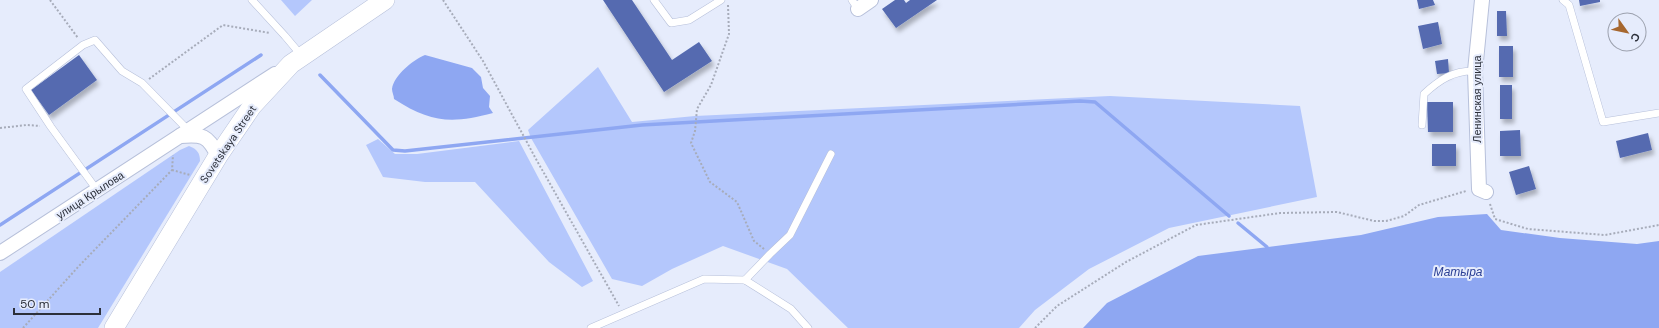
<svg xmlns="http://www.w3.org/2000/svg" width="1659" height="328" font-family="'DM Sans',sans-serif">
<defs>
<filter id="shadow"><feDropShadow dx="2.5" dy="4.5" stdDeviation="2" flood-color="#0004"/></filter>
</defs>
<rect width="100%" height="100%" fill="#e6ecfc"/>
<g fill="#b4c7fc">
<polygon points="281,0 312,0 295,16"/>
<polygon points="598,67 632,122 695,116 1110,96 1300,106 1317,197 1169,228 1089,269 1035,310 1019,328 848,328 787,269 723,246 672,269 642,286 612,279 531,138 528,130"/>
<polygon points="378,139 395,154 417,154 519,141 593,281 582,287 549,262 475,182 425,182 383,177 366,145"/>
<path d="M189,146C197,149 200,153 200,161L98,328H0V272L180,150Z"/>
</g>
<g fill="#8ea7f2">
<path d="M425,55L472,68L481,77L483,88L490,96L489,107L493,113C452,124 431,123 394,99C394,96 392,92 392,89C394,75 413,60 425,55Z"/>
<polygon points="1487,214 1501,230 1560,238 1637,244 1659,241 1659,328 1083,328 1107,303 1198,256 1361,235 1438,217"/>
</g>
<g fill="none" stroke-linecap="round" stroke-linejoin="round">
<g stroke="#8ea7f2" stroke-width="3.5">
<polyline points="320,75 393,150 405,151 642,125 1080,101 1095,102 1229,216"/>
<polyline points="1238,223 1267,247"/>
<polyline points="0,225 261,55"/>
</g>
</g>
<g fill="#546ab0" filter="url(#shadow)">
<polygon points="603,0 632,0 672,60 699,42 712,61 664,92"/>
<polygon points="895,0 904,0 906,3 910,0 937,0 896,28 882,9"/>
<polygon points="1417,0 1433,0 1435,5 1419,9"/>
<polygon points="1579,0 1600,0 1600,2 1580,6"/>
<polygon points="1497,11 1506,11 1507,36 1497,36"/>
<polygon points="1438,22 1442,44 1423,49 1418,26"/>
<rect x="1499" y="46" width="14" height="31"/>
<polygon points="79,55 97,80 49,115 31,90"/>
<polygon points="1448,59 1449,73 1437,74 1435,61"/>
<rect x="1500" y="85" width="12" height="34"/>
<polygon points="1427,102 1453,102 1453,132 1428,132"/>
<polygon points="1520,130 1521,156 1500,156 1500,131"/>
<polygon points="1648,133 1652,150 1620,158 1616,141"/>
<rect x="1432" y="144" width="24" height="22"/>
<polygon points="1529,166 1536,189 1516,195 1509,172"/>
</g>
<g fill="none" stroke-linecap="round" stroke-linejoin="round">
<defs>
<g id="service">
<polyline points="252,0 285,36 301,55"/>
<polyline points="654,0 671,23 689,20 721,0"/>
<polyline points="852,0 858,9"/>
<polyline points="1563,0 1569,5 1603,122 1659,113"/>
<path d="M1422,125L1424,94C1439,80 1454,70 1475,71"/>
<polyline points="97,190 51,127 26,89 83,45 95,40 122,71 142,83 188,130"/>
<polyline points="745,280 770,254 790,235 831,154"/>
<polyline points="591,328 704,279 745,280 791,309 808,328"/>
</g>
<g id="minor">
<polyline points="1482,0 1475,71 1479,189 1486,192"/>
<polyline points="858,9 871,0"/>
<path d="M180,136C202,134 208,135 218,156"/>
<polyline points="0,253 275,74"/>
</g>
<polyline id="secondary" points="114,328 218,156 252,106 291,64 385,0"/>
</defs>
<use href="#service" stroke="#b7c0da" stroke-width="8"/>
<use href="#minor" stroke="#b7c0da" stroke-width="16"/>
<use href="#secondary" stroke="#b7c0da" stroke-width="20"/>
<g stroke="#a7acba" stroke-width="2" stroke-dasharray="2 2" stroke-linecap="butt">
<polyline points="50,0 78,38"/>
<polyline points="443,0 483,61 536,159 619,306"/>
<polyline points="728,5 729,34 711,85 697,109 695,131 691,143 710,182 737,202 754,241 764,249"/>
<polyline points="149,79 223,25 270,33"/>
<polyline points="0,128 27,125 40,126"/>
<polyline points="172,170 190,175"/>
<polyline points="1490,204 1495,219 1528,229 1605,235 1659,225"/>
<polyline points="23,328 78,267 172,170 173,155"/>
<polyline points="1035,328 1057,306 1126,262 1196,225 1280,213 1337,212 1374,221 1386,221 1404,216 1419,205 1466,191"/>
</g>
<use href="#service" stroke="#fff" stroke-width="7"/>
<use href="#minor" stroke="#fff" stroke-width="14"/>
<use href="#secondary" stroke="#fff" stroke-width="19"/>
</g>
<g text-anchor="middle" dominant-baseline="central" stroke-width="4" stroke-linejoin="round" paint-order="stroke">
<g font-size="11" fill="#2c303a" stroke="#e6ecfc">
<text transform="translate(1477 99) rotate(-90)">Ленинская улица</text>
<text transform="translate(228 144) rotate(-56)">Sovetskaya Street</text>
<text transform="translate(90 195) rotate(-33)">улица Крылова</text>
</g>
<g font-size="12" font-style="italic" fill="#2a3e94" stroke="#e6ecfc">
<text x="1458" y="272">Матыра</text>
</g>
</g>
<g transform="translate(1627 32) rotate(123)"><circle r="19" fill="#e6ecfc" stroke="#9ca1ae"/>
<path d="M0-3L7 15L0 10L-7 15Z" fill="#a6672f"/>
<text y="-6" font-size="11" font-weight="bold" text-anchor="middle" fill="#2c303a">С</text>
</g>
<path d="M14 308v6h86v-6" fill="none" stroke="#2c303a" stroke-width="2"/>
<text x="20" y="308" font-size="12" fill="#2c303a" stroke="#e6ecfc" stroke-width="3" paint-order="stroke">50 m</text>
</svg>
